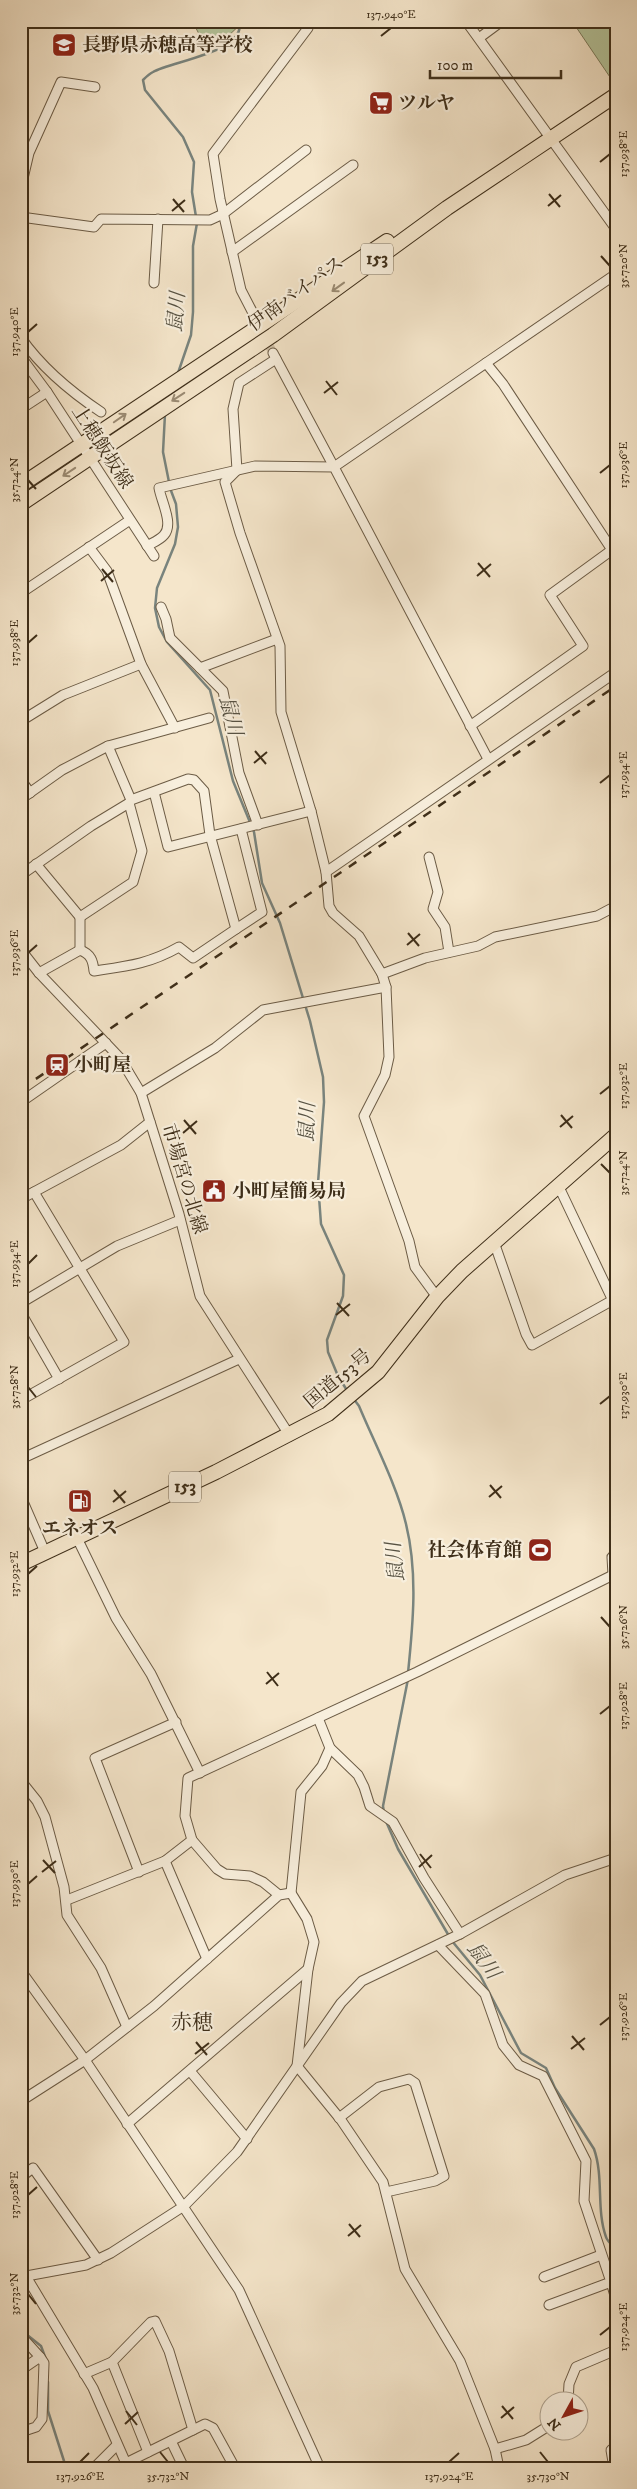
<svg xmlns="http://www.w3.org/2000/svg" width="637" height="2489" font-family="'IM FELL DW Pica','Noto Serif JP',serif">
<rect width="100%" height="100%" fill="#f5e6cb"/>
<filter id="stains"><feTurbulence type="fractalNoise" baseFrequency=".004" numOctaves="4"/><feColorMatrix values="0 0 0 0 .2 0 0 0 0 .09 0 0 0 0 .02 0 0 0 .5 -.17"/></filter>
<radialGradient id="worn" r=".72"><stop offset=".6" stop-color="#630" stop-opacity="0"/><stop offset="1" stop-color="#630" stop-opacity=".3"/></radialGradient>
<g fill="#b5c69d" stroke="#7a7a5b">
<polygon points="192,21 244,21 226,38 204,43"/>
<polygon points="572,21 616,21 616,86"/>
</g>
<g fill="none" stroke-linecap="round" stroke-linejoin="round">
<g stroke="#79847e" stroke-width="2.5">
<path d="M178,373L191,335L193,312V246L197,223L192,192L194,162L183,137L145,90L143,80C146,77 149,74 153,72C172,61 248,52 239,21"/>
<polyline points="165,414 163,452 169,482"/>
<polyline points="170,488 176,504 178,527 175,544 157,588 155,608 159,627 167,642 210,690 233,781 254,832 262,883 280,923 310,1021 323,1077 324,1102 318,1183 321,1224 344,1275 343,1296 327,1340 328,1352 338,1376 348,1392"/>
<path d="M353,1398L359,1406C374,1442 397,1486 406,1524C418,1573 413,1624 408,1673"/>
<polyline points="384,1813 383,1806 408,1679"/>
<polyline points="385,1819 398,1849 449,1936"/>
<path d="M452,1941L480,1975L521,2053L546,2068L555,2088L594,2149C604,2177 596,2209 606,2237C607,2241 613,2246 616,2249"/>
<polyline points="21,2330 41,2346 47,2362"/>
<polyline points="48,2382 48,2411 64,2461"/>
</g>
<polyline stroke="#d0c1a7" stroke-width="9" stroke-dasharray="9 4.5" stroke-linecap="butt" points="257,322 273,353"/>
<defs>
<g id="minor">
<polyline points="466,21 616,229"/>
<polyline points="479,38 502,21"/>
<polyline points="21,187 29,153 61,82 95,87"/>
<polyline points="21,217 94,227 101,219 210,220 223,214 306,150"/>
<polyline points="232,252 353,165"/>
<polyline points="154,283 158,219"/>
<polyline points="255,317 241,290 220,199 213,154 308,28 309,21"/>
<path d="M21,338C42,368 71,392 101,412"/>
<polyline points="273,353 334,467 616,274"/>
<polyline points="21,357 47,392 154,556"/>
<polyline points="276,359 239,383 233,409 237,470 225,482 240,533 280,646 281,712 311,811 326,872 329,906 333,913 359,936 382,974 386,987 389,1057 385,1075 364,1116 409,1241 415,1267 437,1297"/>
<polyline points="486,363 503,384 616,556"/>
<polyline points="21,409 47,392"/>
<path d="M147,546C152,543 160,540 164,535C174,524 161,501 159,488L255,466L334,467L488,759"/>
<polyline points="89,547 107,571 141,664 175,728"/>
<polyline points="21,593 130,520"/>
<polyline points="161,607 166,619 170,638 223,691 239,773 258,825"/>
<polyline points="200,668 277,639"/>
<polyline points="21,721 63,695 141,664"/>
<polyline points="470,726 583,646 550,595 616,547"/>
<polyline points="108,746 131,800"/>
<polyline points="21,780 30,793"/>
<polyline points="154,792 168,847 311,811"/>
<polyline points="21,799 62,770 108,746 209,718"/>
<polyline points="429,857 438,892 433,909 445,927 449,952"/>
<polyline points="36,864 80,917 133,882 142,851 129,803"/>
<polyline points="326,872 616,672"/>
<path d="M21,875L91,826L129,803L131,800L188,779L194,780L204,791L210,835L236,929L193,958L179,947C149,964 128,966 94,971C93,961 91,954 80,950L39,973"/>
<polyline points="80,917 80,950"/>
<polyline points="236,929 262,912 241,829"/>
<polyline points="21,950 39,973 120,1058 141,1093 179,1214 200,1296 290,1436"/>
<polyline points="382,974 425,958 478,946 495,937 597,916 616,906"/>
<polyline points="141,1093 215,1048 263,1010 386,987"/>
<polyline points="21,1102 106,1043"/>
<polyline points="558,1185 616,1307"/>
<polyline points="21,1199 121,1145 150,1122"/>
<polyline points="494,1242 526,1334 532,1345 613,1300"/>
<polyline points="21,1303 117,1246 180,1220"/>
<polyline points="21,1313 59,1379"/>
<polyline points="21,1400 124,1342 34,1192"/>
<polyline points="21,1459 239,1359"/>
<polyline points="21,1497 45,1552"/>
<polyline points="77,1538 116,1618 151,1674 200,1773"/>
<polyline points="616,1554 612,1557 613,1575 616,1581"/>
<polyline points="318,1718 330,1748 358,1775 364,1787 370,1806 393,1822 424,1878 460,1934"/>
<polyline points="21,1781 37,1801 45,1817 64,1887 67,1915 101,1968 127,2027"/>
<polyline points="165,1861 207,1959"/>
<polyline points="139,1872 95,1758 176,1722"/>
<polyline points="291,1893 301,1792 322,1766 330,1748"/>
<polyline points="279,1895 263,1882 250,1876 225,1874 217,1869 192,1840 185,1816 188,1778 417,1672 613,1575"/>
<polyline points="67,1900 165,1861 192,1840"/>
<polyline points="438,1945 485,1994 503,2045 519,2065 543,2076 586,2161 584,2201 611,2282 549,2305"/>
<polyline points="21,1971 85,2060 239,2290 320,2468"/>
<polyline points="190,2071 247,2139"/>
<polyline points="21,2101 85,2060 154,2006 279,1895 291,1893 307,1919 314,1942 308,1969 297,2066 341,2120 383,2182 405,2269 460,2361 495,2449 499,2468"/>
<polyline points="339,2118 379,2087 409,2079 415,2083 444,2176 435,2181 386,2192"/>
<polyline points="127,2124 308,1969"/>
<polyline points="21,2177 33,2168 98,2260"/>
<polyline points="21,2268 93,2388 128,2468"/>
<polyline points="21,2277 86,2265 111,2253 184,2206 237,2152 341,2003 362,1981 460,1934 565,1875 616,1858"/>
<polyline points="544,2277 601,2255"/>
<polyline points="611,2282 616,2299"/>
<polyline points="21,2336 40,2357 21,2370"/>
<polyline points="84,2374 112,2362"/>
<polyline points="568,2402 569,2384 576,2367 616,2350"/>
<polyline points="21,2432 36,2427 42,2419 44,2363 40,2357"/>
<polyline points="171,2441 184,2468"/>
<polyline points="495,2449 526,2440 550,2425"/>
<polyline points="148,2452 112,2362 151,2322 155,2321 169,2351 193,2430"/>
<polyline points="126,2463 205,2424 213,2428 235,2468"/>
<polyline points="94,2468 117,2445"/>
<polyline points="614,2468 611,2450 616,2446"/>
</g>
<g id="highway">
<polyline points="21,485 387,241"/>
<polyline points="21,504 273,335 447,208 616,95"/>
<polyline points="21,1564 216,1472 328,1414 378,1372 437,1297 462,1271 616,1135"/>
</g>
</defs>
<use href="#minor" stroke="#6c5c46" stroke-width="11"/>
<use href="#highway" stroke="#3e2e19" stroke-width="16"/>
<use href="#minor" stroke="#f8efdd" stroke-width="9"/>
<use href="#highway" stroke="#f5e6cb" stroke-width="14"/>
<polyline stroke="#3e2e19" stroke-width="2.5" stroke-dasharray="9 9" stroke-linecap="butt" points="21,1089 616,686"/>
</g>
<defs><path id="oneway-shaft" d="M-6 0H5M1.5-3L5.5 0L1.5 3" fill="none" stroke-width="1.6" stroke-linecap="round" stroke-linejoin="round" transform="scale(1.25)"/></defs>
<g stroke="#9a8a72">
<use href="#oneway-shaft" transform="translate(338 287) rotate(144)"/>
<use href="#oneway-shaft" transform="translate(178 397) rotate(147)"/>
<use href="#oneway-shaft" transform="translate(120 418) rotate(-35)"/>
<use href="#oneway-shaft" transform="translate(69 472) rotate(146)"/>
</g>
<path fill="none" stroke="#3e2e19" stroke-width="2" d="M381,36L391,28M600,162L610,154M549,194L560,207M173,199L184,212M548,206L561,195M172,211L185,200M601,256L610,266M28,332L37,324M326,381L337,395M324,393L338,382M600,473L610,465M28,480L36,489M478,563L490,577M102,569L113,582M477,576L491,564M101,581L114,570M28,643L37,635M255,751L266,764M254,763L267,752M600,783L610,775M408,933L419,946M407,945L420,934M28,953L37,945M600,1094L610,1086M561,1115L572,1128M184,1120L196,1134M560,1127L573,1116M183,1133L197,1121M601,1164L610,1173M28,1264L37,1255M337,1303L349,1316M336,1315L350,1304M28,1387L36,1397M600,1404L610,1396M490,1485L501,1498M114,1490L125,1503M489,1497L502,1486M113,1502L126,1491M28,1574L37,1566M601,1617L610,1627M267,1672L278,1686M266,1684L279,1673M600,1714L610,1706M420,1854L431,1868M43,1860L55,1873M419,1867L432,1855M42,1872L56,1861M28,1884L37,1876M600,2025L610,2017M572,2036L584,2050M196,2042L207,2055M571,2049L585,2038M195,2054L209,2043M28,2195L37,2187M349,2224L360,2237M348,2236L361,2225M28,2294L36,2304M600,2335L610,2327M502,2406L513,2419M126,2411L137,2425M501,2418L514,2407M125,2424L138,2412M160,2452L168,2462M540,2452L548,2462M80,2462L89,2453M449,2462L459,2453"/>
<defs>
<symbol id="school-square" viewBox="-11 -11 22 22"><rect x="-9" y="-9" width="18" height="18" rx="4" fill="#8f2418" stroke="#f8efdd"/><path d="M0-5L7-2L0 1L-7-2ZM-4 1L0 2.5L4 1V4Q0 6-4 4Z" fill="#fff"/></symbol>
<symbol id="supermarket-square" viewBox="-11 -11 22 22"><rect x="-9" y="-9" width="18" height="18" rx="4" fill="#8f2418" stroke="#f8efdd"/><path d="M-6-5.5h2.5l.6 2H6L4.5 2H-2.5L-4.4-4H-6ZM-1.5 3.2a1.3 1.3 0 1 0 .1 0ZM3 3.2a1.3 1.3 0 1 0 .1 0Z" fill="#fff"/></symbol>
<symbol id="station-square" viewBox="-11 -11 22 22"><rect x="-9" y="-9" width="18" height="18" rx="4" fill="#8f2418" stroke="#f8efdd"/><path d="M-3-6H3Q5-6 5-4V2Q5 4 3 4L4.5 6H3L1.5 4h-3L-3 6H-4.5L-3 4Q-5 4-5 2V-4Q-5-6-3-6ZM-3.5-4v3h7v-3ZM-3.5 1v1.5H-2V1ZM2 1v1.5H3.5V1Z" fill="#fff"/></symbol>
<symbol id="civic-square" viewBox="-11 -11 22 22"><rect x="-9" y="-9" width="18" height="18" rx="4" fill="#8f2418" stroke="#f8efdd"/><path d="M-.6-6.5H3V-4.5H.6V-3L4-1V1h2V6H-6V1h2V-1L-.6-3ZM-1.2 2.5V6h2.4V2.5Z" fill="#fff"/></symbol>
<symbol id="fuel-square" viewBox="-11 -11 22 22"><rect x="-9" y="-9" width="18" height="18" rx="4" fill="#8f2418" stroke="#f8efdd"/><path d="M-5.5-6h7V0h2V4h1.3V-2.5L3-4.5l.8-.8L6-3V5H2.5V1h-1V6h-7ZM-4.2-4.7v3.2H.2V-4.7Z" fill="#fff"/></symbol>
<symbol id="stadium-square" viewBox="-11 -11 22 22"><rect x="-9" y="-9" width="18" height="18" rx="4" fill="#8f2418" stroke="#f8efdd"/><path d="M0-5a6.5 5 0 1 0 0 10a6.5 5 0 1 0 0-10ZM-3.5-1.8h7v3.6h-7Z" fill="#fff"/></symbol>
</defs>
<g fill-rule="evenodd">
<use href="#school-square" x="50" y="31" width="28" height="28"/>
<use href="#supermarket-square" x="367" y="89" width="28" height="28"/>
<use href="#station-square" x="43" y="1051" width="28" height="28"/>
<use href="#civic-square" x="200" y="1177" width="28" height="28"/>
<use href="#fuel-square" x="66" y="1487" width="28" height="28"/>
<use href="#stadium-square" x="526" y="1536" width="28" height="28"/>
</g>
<g text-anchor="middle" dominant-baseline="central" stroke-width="4.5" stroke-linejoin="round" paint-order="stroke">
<g fill="#f8efdd" stroke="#766854" stroke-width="1">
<rect x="361" y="243.5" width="32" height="31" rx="4"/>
<rect x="169" y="1471.5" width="32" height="31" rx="4"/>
</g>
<g font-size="18" font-weight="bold" fill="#3e2e19">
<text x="377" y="259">153</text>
<text x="185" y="1487">153</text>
</g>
<g font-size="19" font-weight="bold" fill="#3e2e19" stroke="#f8efdd" text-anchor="start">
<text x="82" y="45">長野県赤穂高等学校</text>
<text x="398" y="103">ツルヤ</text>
<text x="74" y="1065">小町屋</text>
<text x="232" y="1191">小町屋簡易局</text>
<text x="80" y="1528" text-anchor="middle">エネオス</text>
<text x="522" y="1550" text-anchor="end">社会体育館</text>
</g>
<g font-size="19" fill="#3e2e19" stroke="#f8efdd">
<text transform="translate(296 294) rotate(-36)">伊南バイパス</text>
<text transform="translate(102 447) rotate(57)">上穂飯坂線</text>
<text transform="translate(184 1179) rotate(73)">市場宮の北線</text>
<text transform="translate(338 1379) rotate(-40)">国道153号</text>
</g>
<g font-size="20" font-style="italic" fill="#575243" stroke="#f8efdd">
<text transform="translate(177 312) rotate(-85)">鼠川</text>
<text transform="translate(230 716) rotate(76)">鼠川</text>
<text transform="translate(308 1122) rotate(-88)">鼠川</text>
<text transform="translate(396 1562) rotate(-96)">鼠川</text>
<text transform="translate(483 1961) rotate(54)">鼠川</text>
</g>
<g font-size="21" fill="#3e2e19" stroke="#f8efdd">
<text x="192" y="2023">赤穂</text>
</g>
</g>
<rect width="637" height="2489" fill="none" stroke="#f5e6cb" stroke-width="55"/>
<g transform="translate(564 2416) rotate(230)"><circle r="24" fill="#f8efdd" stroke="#aea28f"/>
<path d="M0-4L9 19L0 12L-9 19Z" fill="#8f2418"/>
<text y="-8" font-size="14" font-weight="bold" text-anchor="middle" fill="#3e2e19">N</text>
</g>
<path d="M430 70v8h131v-8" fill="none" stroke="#3e2e19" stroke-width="2.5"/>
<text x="437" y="70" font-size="15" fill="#3e2e19" stroke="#f8efdd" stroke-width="4" paint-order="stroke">100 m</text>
<rect x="28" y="28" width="582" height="2434" fill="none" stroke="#3e2e19" stroke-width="2"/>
<g font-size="12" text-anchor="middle" fill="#3e2e19">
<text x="391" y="18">137.940°E</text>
<text transform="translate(623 154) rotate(-90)" y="4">137.938°E</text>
<text transform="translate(623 266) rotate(-90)" y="4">35.720°N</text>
<text transform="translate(14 332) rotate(-90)" y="4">137.940°E</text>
<text transform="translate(623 465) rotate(-90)" y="4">137.936°E</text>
<text transform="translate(14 480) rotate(-90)" y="4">35.724°N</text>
<text transform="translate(14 643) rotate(-90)" y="4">137.938°E</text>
<text transform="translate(623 775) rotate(-90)" y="4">137.934°E</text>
<text transform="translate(14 953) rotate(-90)" y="4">137.936°E</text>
<text transform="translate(623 1086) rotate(-90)" y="4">137.932°E</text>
<text transform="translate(623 1173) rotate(-90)" y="4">35.724°N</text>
<text transform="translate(14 1264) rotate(-90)" y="4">137.934°E</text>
<text transform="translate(14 1387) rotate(-90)" y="4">35.728°N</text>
<text transform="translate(623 1396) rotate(-90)" y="4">137.930°E</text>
<text transform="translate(14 1574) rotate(-90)" y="4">137.932°E</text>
<text transform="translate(623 1627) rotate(-90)" y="4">35.726°N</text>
<text transform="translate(623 1706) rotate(-90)" y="4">137.928°E</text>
<text transform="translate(14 1884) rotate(-90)" y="4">137.930°E</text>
<text transform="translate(623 2017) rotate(-90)" y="4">137.926°E</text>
<text transform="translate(14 2195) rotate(-90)" y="4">137.928°E</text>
<text transform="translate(14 2294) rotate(-90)" y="4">35.732°N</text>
<text transform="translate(623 2327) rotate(-90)" y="4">137.924°E</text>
<text x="80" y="2480">137.926°E</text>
<text x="168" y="2480">35.732°N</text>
<text x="449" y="2480">137.924°E</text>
<text x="548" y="2480">35.730°N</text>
</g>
<rect width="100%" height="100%" filter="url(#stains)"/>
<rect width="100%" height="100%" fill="url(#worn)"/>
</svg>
